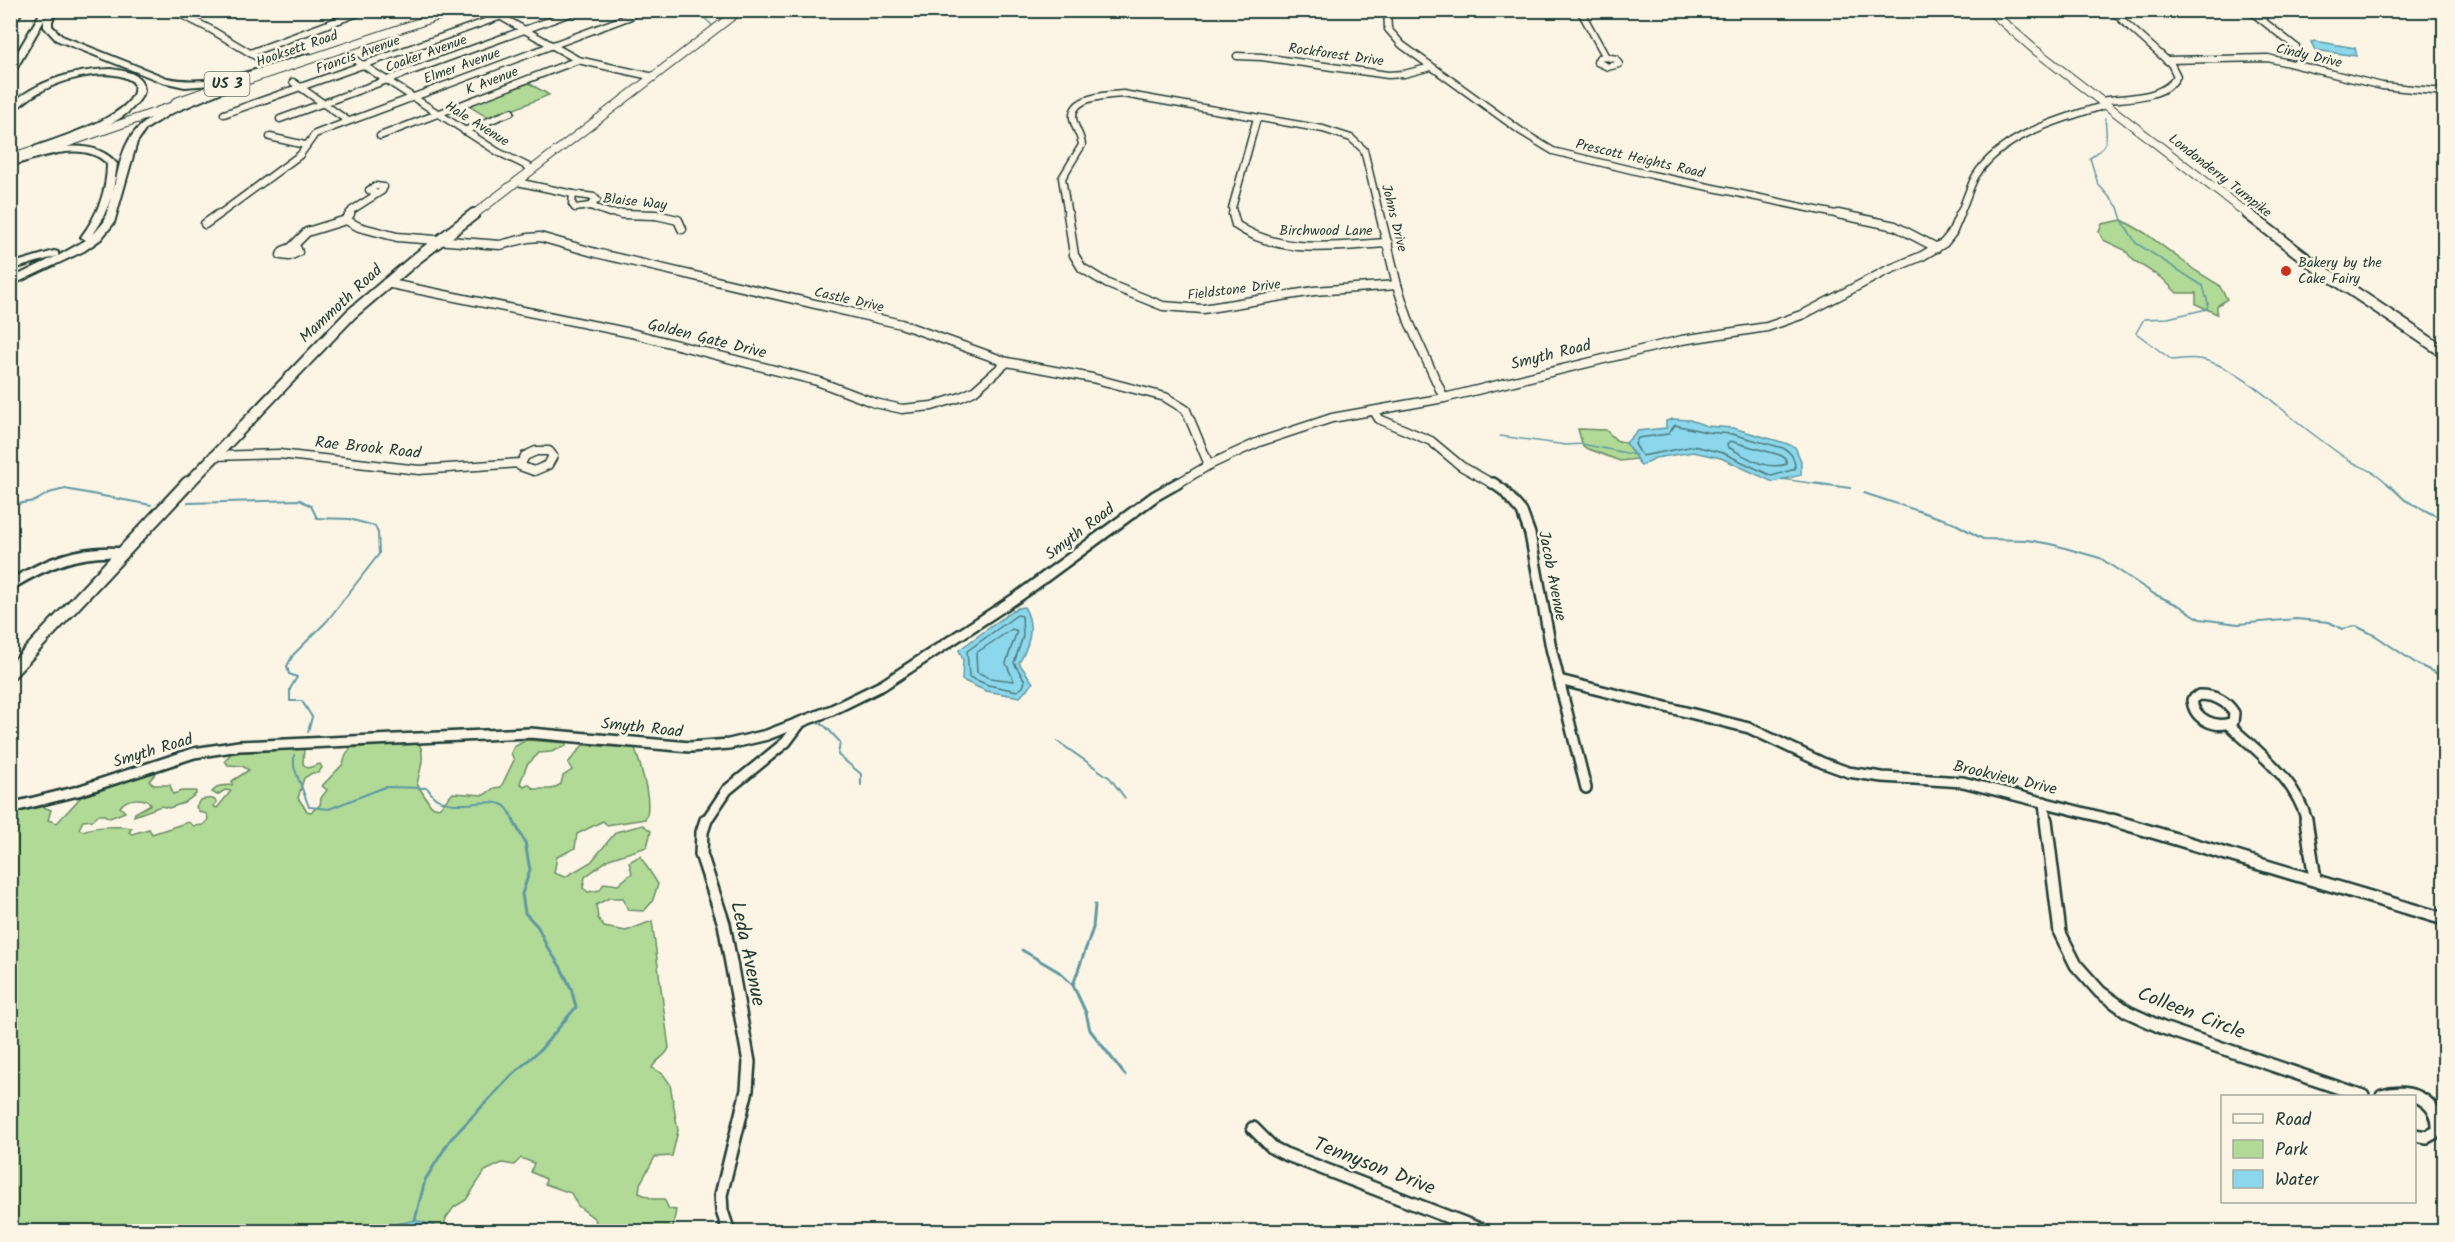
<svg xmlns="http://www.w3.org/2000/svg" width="2455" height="1242" font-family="Kalam,sans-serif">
<rect width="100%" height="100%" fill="#fcf5e5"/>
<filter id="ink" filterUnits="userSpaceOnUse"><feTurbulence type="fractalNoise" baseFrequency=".0167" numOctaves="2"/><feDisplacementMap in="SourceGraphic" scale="12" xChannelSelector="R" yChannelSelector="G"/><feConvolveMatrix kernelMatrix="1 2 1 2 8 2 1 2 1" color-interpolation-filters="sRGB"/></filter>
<g filter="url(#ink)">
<g fill="#b1da97" stroke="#688c66" stroke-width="1.5">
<polygon points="527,82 549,95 490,119 467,105"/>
<polygon points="2122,220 2145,233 2196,271 2219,285 2227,299 2217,306 2217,314 2196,304 2196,293 2177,293 2163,279 2133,260 2125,250 2103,240 2099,232 2102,224"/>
<polygon points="1578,429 1606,430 1616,440 1626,443 1637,459 1620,461 1583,447"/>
<path d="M526,740L566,743V746L551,752L539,753L527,765L520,783L524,786L528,784L534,789H552L561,784L563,776L572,770L568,763L583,745L635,748C640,765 654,804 645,819L607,825L603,821L577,834L575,848L557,857L554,873L565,877L591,862L616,832L643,825L651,831L647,847L609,859L585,877L583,888L588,892L600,890L604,883L618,885L632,873L629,862L640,856L658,884L652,902L644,911L628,910L623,898H609L596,905L598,918L604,927L626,931L652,921L669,1048C665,1058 656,1059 652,1068L663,1074L670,1084L678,1131L672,1156L655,1157L640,1184L639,1193L653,1199H664L669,1209L676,1210L672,1231C663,1231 652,1228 643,1229C628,1231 614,1231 599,1231L595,1219L578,1206L571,1193L545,1184L546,1179L531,1172L534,1163L521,1158L514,1165L502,1163L485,1171L466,1200L454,1207L446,1218L443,1231H436L433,1225C415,1223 398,1218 383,1232H11V812L41,806L51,810L48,820L57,823L81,797L153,770L156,773L149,781L154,785H170L173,794L182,791H196V794L184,803L169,808L161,806L134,816L135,813L151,804C143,796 126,798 120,807L125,812L110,818L104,815H98L93,820L83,821L79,829L83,831C94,826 121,826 132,828L129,832L132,834L149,829L152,834L188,822L194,826L203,825L208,820L207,814L200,812L196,807L200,800C207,799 212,796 217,802L213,806L217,808L231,791L225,790L217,795L212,792L219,786L232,785V781L249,770L242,766L228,765L225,761L231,753L296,748L304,749L303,764L308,768L320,764L322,768L318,773H312L304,778L298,798L307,811L311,812L320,805L321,798L327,790L322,786L343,764L346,754L351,748L417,741C427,753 420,770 417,784L431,806L439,808L453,793L484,795L494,788L501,787L514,760L511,753L514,747Z"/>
</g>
<g fill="#8cd7ec" stroke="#6099a2" stroke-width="1.5">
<polygon points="2315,41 2355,48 2357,56 2315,50 2311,42"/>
<polygon points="1673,419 1690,420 1707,426 1733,428 1785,443 1795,447 1801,461 1801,475 1773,482 1721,458 1693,452 1655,458 1641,466 1626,443 1637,431 1666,428 1666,421"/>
<path d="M1024,607C1036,626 1029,646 1019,663L1033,683L1020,697L986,691L962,680L963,660L959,650L1011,612L1018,608Z"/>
<polygon points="415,1220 433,1225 436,1231 383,1231 389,1226"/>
</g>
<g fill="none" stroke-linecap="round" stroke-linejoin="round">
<g stroke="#4b7b7e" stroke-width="1.5">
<path d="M1675,425L1706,432L1732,434L1783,448C1792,453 1795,459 1795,469L1772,476L1723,453L1694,446L1642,456L1635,444L1638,438L1668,434Z"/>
<path d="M1730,441L1780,455L1785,458L1787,464C1765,471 1747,457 1728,447L1727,444Z"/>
<polygon points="1017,615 1022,616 1023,636 1014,663 1025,681 1023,687 1017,691 988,685 969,677 967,651"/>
<polygon points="1012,629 1017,631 1006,663 1014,681 990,678 977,672 976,653"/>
</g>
<g stroke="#6099a2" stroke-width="1.5">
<polyline points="701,10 699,13 714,27"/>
<path d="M2105,118C2107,140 2110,145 2090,158L2098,184L2118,207L2122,220L2136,243L2203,286L2208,303L2207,309L2168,318L2144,319L2136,333L2172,360C2184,359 2197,357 2208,361C2248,374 2283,413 2317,437C2329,446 2341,456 2354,463C2371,471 2374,471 2389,485"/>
<polyline points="1500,436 1566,445 1582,444 1636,455"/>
<polyline points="1782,479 1824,485"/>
</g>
<g stroke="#6099a2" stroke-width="2">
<polyline points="1813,483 1850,488"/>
<polyline points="2387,483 2405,500 2444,520"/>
<polyline points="1864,493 1952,522 1983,539 2027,540 2051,544 2100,558 2154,594 2180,606 2200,619 2238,624 2296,619 2329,622 2342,629 2356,626 2376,636 2417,664 2444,677"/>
<polyline points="188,503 300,500 311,506 317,518 349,519 375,526 378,533 379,554 327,621 293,655 287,666 289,674 297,677 290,689 290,701 302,701 312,717 308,732"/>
<polyline points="10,505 35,501 49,493 65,489 151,505"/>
<polyline points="816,721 826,727 840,742 838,755 861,774 861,785"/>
<polyline points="1057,741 1110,778 1125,798"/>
<path d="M294,755V767L309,807L329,809L385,787L427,788C430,791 433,797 437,799C458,812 494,794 507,808C510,812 512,817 514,821"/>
</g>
<g stroke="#6099a2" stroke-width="3">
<polyline points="1022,950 1059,972 1073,985 1086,1013 1090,1030 1125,1075"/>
<polyline points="1073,985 1093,928 1095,905"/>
<polyline points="415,1220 425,1180 450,1140 513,1074 541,1049 576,1007 571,988 560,966 546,945 538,927 525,913 522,894 530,870 525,842 513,820"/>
</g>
<defs>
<g id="minor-far3">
<polyline points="172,10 210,29 260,59"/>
<polyline points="489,10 578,60 654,77"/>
<polyline points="1387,10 1388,29 1402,45 1522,132 1553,151 1652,175 1845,216"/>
<polyline points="1580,10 1606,57"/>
<polyline points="2249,10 2296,47 2300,54 2297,64"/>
<polyline points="250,53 366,10"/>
<polyline points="349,56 498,152 533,169"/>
<polyline points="1237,56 1262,57 1388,75 1404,74 1431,67"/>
<polygon points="1606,57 1616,59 1619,64 1608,67 1597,62 1599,58"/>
<polyline points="2166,60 2268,58 2382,86 2444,92"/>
<polyline points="293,82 348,121"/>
<path d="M2101,101C2125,97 2164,100 2177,76L2171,64L2111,10"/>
<polyline points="224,114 499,17"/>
<polyline points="280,119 579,10"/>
<polyline points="464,131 511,112"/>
<polyline points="380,136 578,60"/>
<polyline points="270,137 305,145"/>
<polyline points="517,182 573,194"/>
<polygon points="573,194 594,197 597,200 590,206 575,208 572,204"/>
<polyline points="590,206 609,213 659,216"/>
<polyline points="217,216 300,155 315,134 631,16"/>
<polyline points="349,216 352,210 382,191 384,187 376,186 369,190 377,194"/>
<path d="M1068,216L1062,178L1082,145C1081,135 1074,127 1073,118C1071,96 1109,95 1123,94L1323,129L1351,138L1364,150L1380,216"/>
<polyline points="1234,216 1232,208 1257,118"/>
<path d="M1959,216C1965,203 1969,189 1975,177C2000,135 2063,118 2106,105"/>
</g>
<g id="minor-far2">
<polyline points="350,214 346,220 359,227 397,237 500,245 528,238 540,237 596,253 901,324 1007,362 1092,378 1165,397 1186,410 1209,465"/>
<polyline points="621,214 656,215 678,220 682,229"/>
<polyline points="1068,214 1074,255 1082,268 1108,284 1163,306 1203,309 1314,291 1397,285"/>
<path d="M1233,214L1236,225C1281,256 1336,246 1388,243"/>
<polyline points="1380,214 1397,285"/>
<polyline points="1838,214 1895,226 1937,248"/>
<polyline points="205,224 219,214"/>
<polygon points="291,248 297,249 298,252 289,256 281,255 283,251"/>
<polyline points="291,248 307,232 346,220"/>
<polyline points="386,283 631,333 817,381 875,403 902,409 932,406 961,397 974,391 1007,362"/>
<polyline points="1397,285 1409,322 1444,398"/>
<polyline points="1374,411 1379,419 1431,441 1461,466 1495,485"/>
<polygon points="536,451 549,451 553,456 548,465 534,471 520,466 525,456"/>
<polyline points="213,456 279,454 419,470 520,463"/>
<polyline points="1175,485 1209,465 1259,442 1332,418 1444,398 1682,340 1767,327 1804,314 1886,271 1922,256 1944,243 1952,233 1960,214"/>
</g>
<g id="minor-far1">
<polyline points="1493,483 1503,490 1522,512 1530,534 1551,648 1586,788"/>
<path d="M10,585C46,563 80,549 123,553"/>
<polyline points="1559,680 1749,728 1823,763 1848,772 1882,777 1963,782 2117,821"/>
<path d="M2199,695C2214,695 2226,700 2234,713L2233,722C2216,729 2194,720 2192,700Z"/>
<path d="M2228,724C2259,753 2295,778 2307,821"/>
<polyline points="2044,802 2046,821"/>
<polyline points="10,808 78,791 194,753 239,746 530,733 690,747 729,744 767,735 832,710 883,685 1019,596 1155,496 1178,483"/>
<polyline points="706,821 727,790 786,742 801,722"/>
</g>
<g id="minor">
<polyline points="706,820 702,832 701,854 724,924 749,1062 747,1090 721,1195 722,1211 729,1232"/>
<polyline points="2046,820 2060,933 2076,965 2100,992 2128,1012 2163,1028 2363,1096"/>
<polyline points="2112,820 2444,919"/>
<polyline points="2306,820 2315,879"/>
<path d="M2382,1096C2409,1087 2440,1100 2438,1131L2427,1137L2414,1135"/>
<polyline points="1253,1128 1273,1148 1285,1154 1487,1232"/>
</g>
<g id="major-far2">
<polyline points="1989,10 2035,50 2250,216"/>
<polyline points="221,89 456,10"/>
<polyline points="176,102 227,84"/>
<polyline points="26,157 185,102"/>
<polyline points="10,158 31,151"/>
<polyline points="472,216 740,10"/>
</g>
<g id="major-far1">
<polyline points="2248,214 2317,267 2444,352"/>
<polyline points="187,485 351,314 417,258 474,214"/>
</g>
<polyline id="major" points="10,673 188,483"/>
<g id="highway">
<polygon points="16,10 24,10 10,27 10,18"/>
<polygon points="42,10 50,10 14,73 10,75 10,65"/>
<path d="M50,10H58L52,21V26L62,36L167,78C216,88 263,66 310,54L314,56L224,84L185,87L162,82L56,40L44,27V21Z"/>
<path d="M111,69C126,71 144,73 144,92C127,128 74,137 40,151H34V147C54,139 147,113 133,82C109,64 56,81 33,96C25,101 19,108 10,113V105C38,80 74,70 111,69Z"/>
<path d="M232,83L239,85L170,114L146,129L137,142L114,223L101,239L84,251L10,286V279L57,256L10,270V264L54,251L58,252V256L86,240L81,237C97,216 107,191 107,164C84,139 39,158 10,166V160C43,151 92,133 117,164L113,191C118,175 120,156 128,142C144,110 200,96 232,83ZM111,198L104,222L92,236L101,222Z"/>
</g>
</defs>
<use href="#minor-far3" stroke="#1f3d34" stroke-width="9"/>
<use href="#minor-far2" stroke="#1f3d34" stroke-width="11"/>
<use href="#minor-far1" stroke="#1f3d34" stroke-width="14"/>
<use href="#minor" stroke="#1f3d34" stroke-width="16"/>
<use href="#major-far2" stroke="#1f3d34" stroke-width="10"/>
<use href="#major-far1" stroke="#1f3d34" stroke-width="14"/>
<use href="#major" stroke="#1f3d34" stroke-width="16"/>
<use href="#highway" stroke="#1f3d34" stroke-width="4"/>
<use href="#minor-far3" stroke="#fcf5e5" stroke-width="6"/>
<use href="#minor-far2" stroke="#fcf5e5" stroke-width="8"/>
<use href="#minor-far1" stroke="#fcf5e5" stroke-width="9"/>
<use href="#minor" stroke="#fcf5e5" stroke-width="11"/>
<use href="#major-far2" stroke="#fcf5e5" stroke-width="8"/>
<use href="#major-far1" stroke="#fcf5e5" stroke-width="10"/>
<use href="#major" stroke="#fcf5e5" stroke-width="12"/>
<use href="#highway" fill="#fcf5e5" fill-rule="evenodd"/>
</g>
</g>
<circle fill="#c8321e" stroke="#fcf5e5" stroke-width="2" cx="2286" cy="271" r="6"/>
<g text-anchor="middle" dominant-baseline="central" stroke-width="5" stroke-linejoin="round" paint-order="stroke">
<g font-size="14" fill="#1f3d34" stroke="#fcf5e5">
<text transform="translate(297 49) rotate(-19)">Hooksett Road</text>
<text transform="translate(426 54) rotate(-20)">Coaker Avenue</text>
<text transform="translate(358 55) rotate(-20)">Francis Avenue</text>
<text transform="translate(1336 55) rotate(8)">Rockforest Drive</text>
<text transform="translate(2309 56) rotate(13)">Cindy Drive</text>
<text transform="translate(462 66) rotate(-20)">Elmer Avenue</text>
<text transform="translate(492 81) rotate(-21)">K Avenue</text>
<text transform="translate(477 124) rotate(32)">Hale Avenue</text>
<text transform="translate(1640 159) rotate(13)">Prescott Heights Road</text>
<text transform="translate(2220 176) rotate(38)">Londonderry Turnpike</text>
<text transform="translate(635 202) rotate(6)">Blaise Way</text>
<text transform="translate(1394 218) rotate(76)">Johns Drive</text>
<text x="1326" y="231">Birchwood Lane</text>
<text transform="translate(1234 290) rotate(-7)">Fieldstone Drive</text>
<text transform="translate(849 300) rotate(13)">Castle Drive</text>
</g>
<g font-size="14" fill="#1f3d34" stroke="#fcf5e5" text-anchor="start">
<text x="2298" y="263">Bakery by the<tspan x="2298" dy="16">Cake Fairy</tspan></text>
</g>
<rect fill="#fcf5e5" stroke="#617469" stroke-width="1.5" x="204.5" y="72" width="45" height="24" rx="4.5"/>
<g font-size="15" font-weight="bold" fill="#1f3d34">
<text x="227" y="84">US 3</text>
</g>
<g font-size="16" fill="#1f3d34" stroke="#fcf5e5">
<text transform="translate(341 304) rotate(-43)">Mammoth Road</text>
<text transform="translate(707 339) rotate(14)">Golden Gate Drive</text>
<text transform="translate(1551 355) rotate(-14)">Smyth Road</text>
<text transform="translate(368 448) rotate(6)">Rae Brook Road</text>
<text transform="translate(1080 532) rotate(-37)">Smyth Road</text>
<text transform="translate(1552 576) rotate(79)">Jacob Avenue</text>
<text transform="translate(642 728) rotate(6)">Smyth Road</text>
<text transform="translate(153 751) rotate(-17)">Smyth Road</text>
<text transform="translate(2005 778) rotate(13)">Brookview Drive</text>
</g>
<g font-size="20" fill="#1f3d34" stroke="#fcf5e5">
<text transform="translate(747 954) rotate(78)">Leda Avenue</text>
<text transform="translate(2191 1014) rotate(21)">Colleen Circle</text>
<text transform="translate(1374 1167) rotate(21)">Tennyson Drive</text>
</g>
</g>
<rect width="2455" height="1242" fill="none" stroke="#fcf5e5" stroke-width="36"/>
<rect x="18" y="18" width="2419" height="1206" fill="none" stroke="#1f3d34" stroke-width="2" filter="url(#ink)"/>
<rect x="2221" y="1095" width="195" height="108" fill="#fcf5e5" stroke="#a4ab9e" stroke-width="1.5"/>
<rect x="2233" y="1114" width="30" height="9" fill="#fcf5e5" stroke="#a4ab9e" stroke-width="1.5"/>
<text x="2275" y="1125" font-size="18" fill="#1f3d34">Road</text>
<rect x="2233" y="1140" width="30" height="18" fill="#b1da97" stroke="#a4ab9e" stroke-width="1.5"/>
<text x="2275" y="1155" font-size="18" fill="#1f3d34">Park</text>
<rect x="2233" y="1170" width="30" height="18" fill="#8cd7ec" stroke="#a4ab9e" stroke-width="1.5"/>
<text x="2275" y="1185" font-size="18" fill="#1f3d34">Water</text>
</svg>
